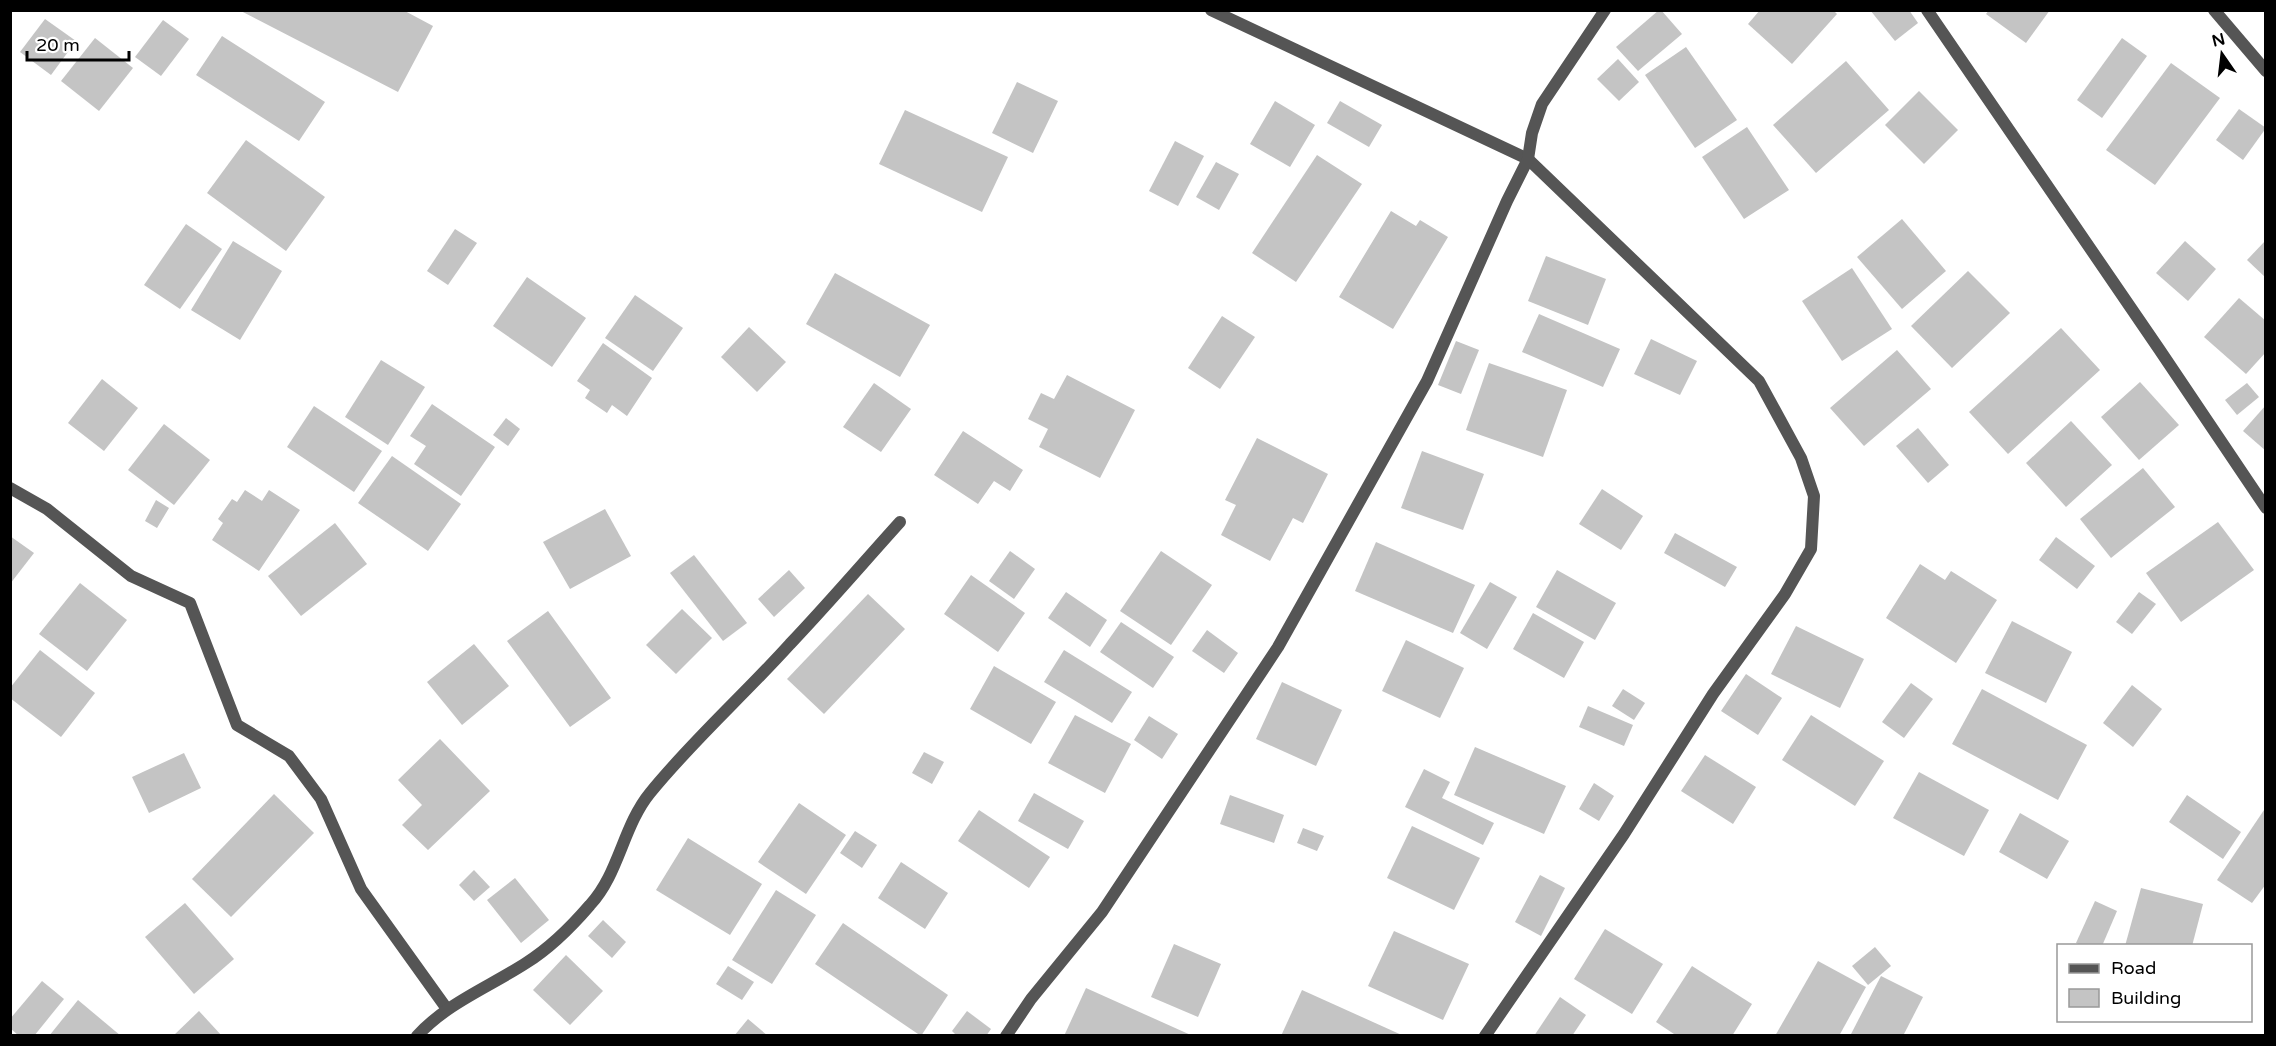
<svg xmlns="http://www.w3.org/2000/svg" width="2276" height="1046" font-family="'Varela Round',sans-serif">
<rect width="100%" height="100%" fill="#fff"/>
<g fill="#c4c4c4">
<polygon points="239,10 403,10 433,26 398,92"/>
<polygon points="1659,10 1661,10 1682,34 1638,71 1616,47"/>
<polygon points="1760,10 1833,10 1837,14 1792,64 1748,24"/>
<polygon points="1870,10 1909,10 1918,23 1895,41"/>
<polygon points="1989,10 2050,10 2026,43 1986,14"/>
<polygon points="45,19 76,41 51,75 20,52"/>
<polygon points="163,20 189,39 161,76 135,57"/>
<polygon points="222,36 325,102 299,141 196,75"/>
<polygon points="95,38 133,68 99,111 61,81"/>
<polygon points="2122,38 2147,56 2102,118 2077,100"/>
<polygon points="1686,47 1737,120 1695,148 1645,75"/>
<polygon points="1618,59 1639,82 1619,101 1597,79"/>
<polygon points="1846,61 1889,110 1816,173 1773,125"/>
<polygon points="2171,63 2220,98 2155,185 2106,150"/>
<polygon points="1017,82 1058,101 1033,153 992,133"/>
<polygon points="1919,91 1958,130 1924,164 1885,125"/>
<polygon points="1275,101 1315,125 1290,167 1250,144"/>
<polygon points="1340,101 1382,125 1369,147 1327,123"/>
<polygon points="2239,109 2266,128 2243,160 2216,140"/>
<polygon points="905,110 1008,157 982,212 879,164"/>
<polygon points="1747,127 1789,190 1744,219 1702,157"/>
<polygon points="246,140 325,197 286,251 207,193"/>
<polygon points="1175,141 1204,156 1178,206 1149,191"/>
<polygon points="1317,155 1362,184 1296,282 1252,253"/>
<polygon points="1216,162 1239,174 1219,210 1196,197"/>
<polygon points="1391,211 1416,226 1420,220 1448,237 1393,329 1339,297"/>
<polygon points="1902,219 1946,271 1902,309 1857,257"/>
<polygon points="186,224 222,249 180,309 144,285"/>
<polygon points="455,229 477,243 448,285 427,271"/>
<polygon points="2266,240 2266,278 2247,260"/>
<polygon points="233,241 282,271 240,340 191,310"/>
<polygon points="2185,241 2216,269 2188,301 2156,273"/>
<polygon points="1546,256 1606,279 1588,325 1528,301"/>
<polygon points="1852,268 1892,329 1842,361 1802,301"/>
<polygon points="1968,271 2010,313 1952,368 1911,326"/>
<polygon points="835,273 930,325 900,377 806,324"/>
<polygon points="527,277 586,318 552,367 493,326"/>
<polygon points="635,295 683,328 653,371 605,338"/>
<polygon points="2239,298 2266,321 2266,352 2246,374 2204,337"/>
<polygon points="1539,314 1620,349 1603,387 1522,352"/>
<polygon points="1222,316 1255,337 1220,389 1188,368"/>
<polygon points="749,327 786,362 757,392 721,357"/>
<polygon points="2061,328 2100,370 2008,454 1969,412"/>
<polygon points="1651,339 1697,361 1680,395 1634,374"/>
<polygon points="1456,341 1479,350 1461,394 1438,385"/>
<polygon points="603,343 652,378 627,416 612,405 607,413 585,398 590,390 577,381"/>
<polygon points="1897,350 1931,389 1864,446 1830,408"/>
<polygon points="381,360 425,387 388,445 345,417"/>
<polygon points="1489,363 1567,390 1543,457 1466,430"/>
<polygon points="1067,375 1135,410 1100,478 1039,447 1048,429 1028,419 1041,393 1054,399"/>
<polygon points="102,379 138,408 104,451 68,423"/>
<polygon points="2140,382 2179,425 2139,460 2101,417"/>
<polygon points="874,383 911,409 881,452 843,427"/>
<polygon points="2247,383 2259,397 2237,415 2225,400"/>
<polygon points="432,404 495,447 461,496 414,464 426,446 410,436"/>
<polygon points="2266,405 2266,451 2243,431"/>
<polygon points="314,406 382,451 354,492 287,447"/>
<polygon points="506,418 520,429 508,446 493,435"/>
<polygon points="2071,421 2112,465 2066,507 2026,463"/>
<polygon points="164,424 210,460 174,505 128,470"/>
<polygon points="1918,428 1949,465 1928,483 1896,446"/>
<polygon points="963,431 1023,470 1010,491 994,481 978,504 934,475"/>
<polygon points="1257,438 1328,474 1303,523 1293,518 1270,561 1221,535 1236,505 1225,500"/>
<polygon points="1422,451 1484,474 1463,530 1401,508"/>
<polygon points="392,456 461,504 428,551 358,503"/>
<polygon points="2143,468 2175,507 2111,558 2080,519"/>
<polygon points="1602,489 1643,516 1621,550 1579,524"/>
<polygon points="245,490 262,501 269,490 300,510 259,571 212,540 223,523 218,519 232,499 237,502"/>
<polygon points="156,500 169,508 157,528 145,521"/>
<polygon points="605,509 631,556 570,589 543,542"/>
<polygon points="2218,522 2254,570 2181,622 2146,573"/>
<polygon points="335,523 367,564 301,616 268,576"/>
<polygon points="1675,533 1737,567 1725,587 1664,553"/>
<polygon points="10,536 34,553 10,584"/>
<polygon points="2056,537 2095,566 2077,589 2039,560"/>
<polygon points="1376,542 1475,585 1453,633 1355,591"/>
<polygon points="1010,551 1035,569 1014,599 989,581"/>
<polygon points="1161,551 1212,585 1171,645 1120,611"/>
<polygon points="694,555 747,623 723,641 670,573"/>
<polygon points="1920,564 1945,580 1951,571 1997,600 1956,663 1886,618"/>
<polygon points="789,570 805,588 774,617 758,599"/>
<polygon points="1557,570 1616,603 1595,640 1536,607"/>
<polygon points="971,575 1025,613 998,652 944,614"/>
<polygon points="1490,582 1517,597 1487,649 1460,633"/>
<polygon points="80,583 127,620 87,671 39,634"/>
<polygon points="1066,592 1107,620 1090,647 1048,618"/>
<polygon points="2139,592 2156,604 2132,634 2116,622"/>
<polygon points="868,594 905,629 824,714 787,679"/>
<polygon points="682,609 712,638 676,674 646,645"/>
<polygon points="548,611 611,698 570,727 507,641"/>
<polygon points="1533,613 1584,642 1564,678 1513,649"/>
<polygon points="2012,621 2072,652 2046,703 1985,673"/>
<polygon points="1121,622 1174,657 1153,688 1100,652"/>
<polygon points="1796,626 1864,659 1840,708 1771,674"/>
<polygon points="1207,630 1238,653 1224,673 1192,651"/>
<polygon points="1406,640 1464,668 1440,718 1382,691"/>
<polygon points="474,644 509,686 462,725 427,682"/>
<polygon points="40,650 95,693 61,737 10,698 10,688"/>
<polygon points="1064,650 1132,692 1112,723 1044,682"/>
<polygon points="994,666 1056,702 1031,744 970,709"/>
<polygon points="1746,674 1782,698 1758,735 1721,711"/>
<polygon points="1282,682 1342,710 1316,766 1256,739"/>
<polygon points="1911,683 1933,699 1904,738 1882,722"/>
<polygon points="2132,685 2162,709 2133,747 2103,723"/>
<polygon points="1623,689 1645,703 1634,720 1612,706"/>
<polygon points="1982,689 2087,745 2058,800 1952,744"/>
<polygon points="1588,706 1633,725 1624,746 1579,727"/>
<polygon points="1075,715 1131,744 1105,793 1048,763"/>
<polygon points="1811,715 1884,761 1855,806 1782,760"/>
<polygon points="1149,716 1178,734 1162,759 1134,740"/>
<polygon points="440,739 490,791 428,850 402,825 422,805 398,780"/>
<polygon points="1475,747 1566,786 1544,834 1454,795"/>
<polygon points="924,752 944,762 932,784 912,773"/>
<polygon points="184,753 201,788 149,813 132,777"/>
<polygon points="1705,755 1756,787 1733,824 1681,791"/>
<polygon points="1424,769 1450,782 1442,798 1494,823 1483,845 1405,807"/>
<polygon points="1919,772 1989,810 1964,856 1893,818"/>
<polygon points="1594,783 1614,796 1599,821 1579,809"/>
<polygon points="1034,793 1084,821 1068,849 1018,821"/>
<polygon points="274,794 314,833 231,917 192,879"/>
<polygon points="1230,795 1284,815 1274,843 1220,824"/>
<polygon points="2187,795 2241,832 2223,859 2169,822"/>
<polygon points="799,803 846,835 806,894 758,862"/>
<polygon points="2266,807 2266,884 2252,903 2217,880"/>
<polygon points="979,810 1050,857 1029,888 958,841"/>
<polygon points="2020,813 2069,841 2047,879 1999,852"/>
<polygon points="1412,826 1480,858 1454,910 1387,878"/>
<polygon points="1303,828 1324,836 1317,851 1297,843"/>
<polygon points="855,831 877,845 862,868 840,853"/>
<polygon points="688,838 762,884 730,935 656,890"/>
<polygon points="901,862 948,893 925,929 878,898"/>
<polygon points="474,870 490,887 474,901 459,885"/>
<polygon points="1540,875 1565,888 1541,936 1515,922"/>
<polygon points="515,878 549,920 521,943 487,900"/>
<polygon points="2141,888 2203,904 2192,946 2125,946"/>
<polygon points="776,890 816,915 772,984 732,960"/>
<polygon points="2095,901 2117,911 2102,946 2083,946 2076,943"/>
<polygon points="185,903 234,959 194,994 145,937"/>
<polygon points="603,920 626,942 612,958 588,936"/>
<polygon points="843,923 948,995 921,1036 815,964"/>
<polygon points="1605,929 1663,964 1632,1014 1574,979"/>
<polygon points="1394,931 1469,964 1443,1020 1368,986"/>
<polygon points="1174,944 1221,964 1198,1017 1151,997"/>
<polygon points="1875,947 1891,966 1868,985 1852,966"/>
<polygon points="566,955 603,991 570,1025 533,990"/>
<polygon points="1818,961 1866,987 1839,1036 1775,1036"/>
<polygon points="728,966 754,982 742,1000 716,984"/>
<polygon points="1692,966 1752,1004 1732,1036 1677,1036 1656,1022"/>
<polygon points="1881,976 1923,997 1903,1036 1850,1036"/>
<polygon points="42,981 64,999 34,1036 19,1036 10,1028 10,1019"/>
<polygon points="1086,988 1193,1036 1064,1036"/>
<polygon points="1302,990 1404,1036 1281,1036"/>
<polygon points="1560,997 1586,1015 1572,1036 1534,1036"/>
<polygon points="78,1000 121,1036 49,1036"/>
<polygon points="199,1011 222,1036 173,1036"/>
<polygon points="967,1011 991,1029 986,1036 957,1036 952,1031"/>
<polygon points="748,1019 768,1036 734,1036"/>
</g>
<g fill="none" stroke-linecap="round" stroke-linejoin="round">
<g stroke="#555" stroke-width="12">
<polyline points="1211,10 1528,159 1759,381 1801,458 1814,496 1811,549 1785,594 1713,694 1624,834 1485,1036"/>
<polyline points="1927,10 2159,349 2266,508"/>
<polyline points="2214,10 2266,71"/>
<polyline points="10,488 47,509 131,576 190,603 237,725 289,756 321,799 361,889 447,1009"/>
<path d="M417,1036C447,1003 489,987 526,963C550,948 572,926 590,905C619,874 623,826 650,793C693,740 744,695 790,644C828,604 863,563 900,522"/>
<polyline points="1006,1036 1031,999 1102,912 1278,647 1427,381 1507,201 1528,159 1532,133 1542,104 1605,10"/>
</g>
</g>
<rect width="2276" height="1046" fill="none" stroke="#000000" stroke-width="24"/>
<rect x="2057" y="944" width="195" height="78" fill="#ffffff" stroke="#999999" stroke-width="1.5"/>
<rect x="2069" y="964" width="30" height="9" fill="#555555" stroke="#999999" stroke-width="1.5"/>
<text x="2111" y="974" font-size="18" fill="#000000">Road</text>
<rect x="2069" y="989" width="30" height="18" fill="#c4c4c4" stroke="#999999" stroke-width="1.5"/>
<text x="2111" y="1004" font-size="18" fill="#000000">Building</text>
<g transform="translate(2222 54) rotate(346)" stroke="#ffffff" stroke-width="4.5" paint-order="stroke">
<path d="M0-4.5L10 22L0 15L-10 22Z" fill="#000000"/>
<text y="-9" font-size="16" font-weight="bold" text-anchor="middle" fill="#000000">N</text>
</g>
<path d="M27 51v9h102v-9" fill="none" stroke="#000000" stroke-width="3"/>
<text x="36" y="51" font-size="18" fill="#000000" stroke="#ffffff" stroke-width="4.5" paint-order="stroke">20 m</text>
</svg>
